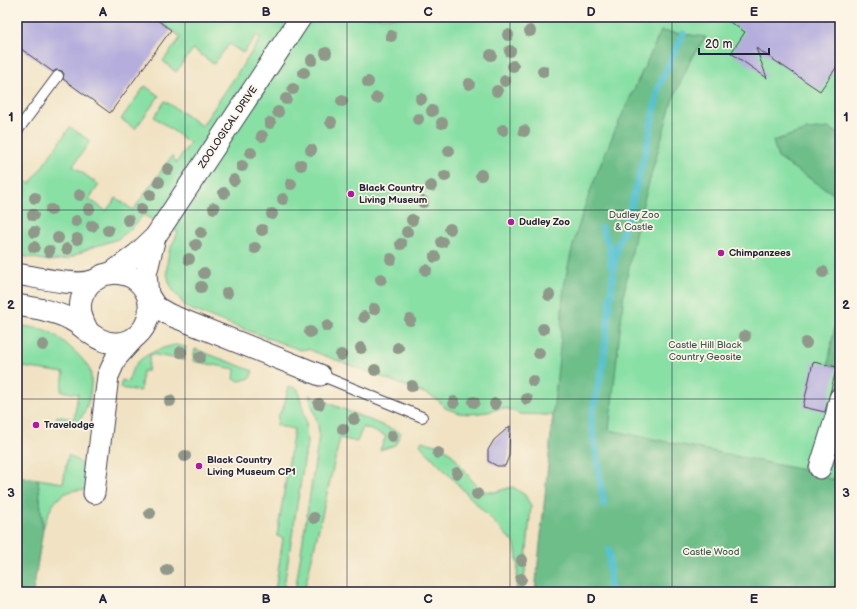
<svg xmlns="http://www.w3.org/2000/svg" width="857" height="609" font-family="'Balsamiq Sans',sans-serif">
<rect width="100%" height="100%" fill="#fcf5e5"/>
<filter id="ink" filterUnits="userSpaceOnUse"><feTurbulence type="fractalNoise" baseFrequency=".025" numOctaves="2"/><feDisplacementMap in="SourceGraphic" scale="8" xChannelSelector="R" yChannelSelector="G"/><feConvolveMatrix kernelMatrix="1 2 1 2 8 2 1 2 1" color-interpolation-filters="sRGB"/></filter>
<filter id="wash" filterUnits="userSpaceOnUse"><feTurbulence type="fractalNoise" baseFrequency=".012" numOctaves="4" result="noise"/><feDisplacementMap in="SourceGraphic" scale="16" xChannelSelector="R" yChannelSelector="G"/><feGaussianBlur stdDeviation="0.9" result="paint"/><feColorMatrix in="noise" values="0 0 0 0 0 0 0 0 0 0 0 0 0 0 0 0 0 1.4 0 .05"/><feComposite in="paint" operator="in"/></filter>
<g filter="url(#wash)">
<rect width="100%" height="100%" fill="#f0e2c2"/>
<g fill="#88e0a5" stroke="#558170">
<polygon points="153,17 164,17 169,21 172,17 840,17 840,592 575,416 520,414 508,409 501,408 488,412 470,414 459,413 445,408 439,401 429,395 315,352 308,349 300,350 187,308 174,292 169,282 167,273 167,264 169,252 178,232 143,215 133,227 118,239 90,248 67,259 50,261 17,255 17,176 30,184 70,127 90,141 73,166 99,185 89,199 106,211 116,198 133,210 172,156 176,163 190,143 154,117 165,101 202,126 261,38 257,35 243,53 229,44 214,64 193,49 176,72 163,61 181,37"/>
<polygon points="145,86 159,96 135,129 121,119"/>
<path d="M17,325C26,327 36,327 45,330C56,333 83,357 89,368C95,379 88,415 77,422C70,426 63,424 56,423L57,416L74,419L78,394L61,391L64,373L17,366Z"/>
<path d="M176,345L186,347L184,360L150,354L148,371H143L140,391L120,388L122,380L128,382C130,377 131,371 134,367C141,355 163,347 176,345Z"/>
<polygon points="195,349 253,371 250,378 240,381 234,379 235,369 193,361"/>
<polygon points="289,386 298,389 306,421 307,443 283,592 275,592 283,538 277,536 294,429 277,426 278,416 284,406"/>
<polygon points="309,395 401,433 395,445 380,450 386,436 363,427 357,442 340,438 304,592 295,592 319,435 318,425"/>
<path d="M422,441C431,444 441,445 448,451C461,461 474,491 489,492C497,493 505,488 513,487L525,495L531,506L523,592H516L518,566L515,544L420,445Z"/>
<path d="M68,455C86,464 88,470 86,490C59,488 50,505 43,529L38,479L63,483Z"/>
</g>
<g fill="#6ebe8a" stroke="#487062">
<path d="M661,31L706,37L692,57L672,101L637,225L624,293L609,430L803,470L833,480L840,459V592H535C544,511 551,429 560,348C562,326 561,303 565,282C581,192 624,113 661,31Z"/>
<polygon points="828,128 840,134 840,198 778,158 773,141 807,130"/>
<polygon points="840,279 840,344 837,367 828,365 835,324"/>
<polygon points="17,476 38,479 43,529 33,592 17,592"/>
</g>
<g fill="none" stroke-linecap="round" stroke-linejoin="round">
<g stroke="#56c2d0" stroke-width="7">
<polyline points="602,228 609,246 611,266"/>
<polyline points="604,505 591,420 603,364 613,275 617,247 627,221 646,150 659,86 683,34"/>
<polyline points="609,550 610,592"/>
</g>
</g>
<g id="blocks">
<g fill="#b5aedd">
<polygon points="17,17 153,17 171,30 110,113 63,79 64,74 62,71 56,70 53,72 17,46"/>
<polygon points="722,17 840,17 840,62 820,91 756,48 767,78 731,53 745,32"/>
<polygon points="813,362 837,367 825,412 803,407"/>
<polygon points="510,426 509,456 505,466 497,466 488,461 488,450 494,440"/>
</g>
</g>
</g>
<g filter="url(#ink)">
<use href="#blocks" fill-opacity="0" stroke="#413f4f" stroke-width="1"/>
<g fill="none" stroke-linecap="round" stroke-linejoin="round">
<defs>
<g id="lane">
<polyline points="17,131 58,76"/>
<polyline points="320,375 422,417"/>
</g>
<g id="street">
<path d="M17,274C36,277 75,287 93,281C96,280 100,277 103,275C112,272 125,273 133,278C162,296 150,344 115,343C97,343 85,327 70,319C54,311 35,308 17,305"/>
<polyline points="110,274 137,254 155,237 301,17"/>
<polyline points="148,295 156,307 170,315 320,375"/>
<polyline points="148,295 146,274 155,237"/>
<path d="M87,329C77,310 78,297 92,281"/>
<polyline points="820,468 836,417 840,398"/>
<polyline points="94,493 108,376 116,358 134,338"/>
</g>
</defs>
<use href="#lane" stroke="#413f4f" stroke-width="12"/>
<use href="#street" stroke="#413f4f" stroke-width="23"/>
<use href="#lane" stroke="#fff" stroke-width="10"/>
<use href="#street" stroke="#fff" stroke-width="21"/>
</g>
<g fill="#909889">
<circle cx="530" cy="31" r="6"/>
<circle cx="508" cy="35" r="6"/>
<circle cx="391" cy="36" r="6"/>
<circle cx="510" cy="51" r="6"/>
<circle cx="326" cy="53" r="6"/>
<circle cx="491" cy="55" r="6"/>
<circle cx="312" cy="60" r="6"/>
<circle cx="513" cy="66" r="6"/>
<circle cx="543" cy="71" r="6"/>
<circle cx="304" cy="73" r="6"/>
<circle cx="505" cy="81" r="6"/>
<circle cx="368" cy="82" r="6"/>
<circle cx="469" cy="84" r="6"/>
<circle cx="293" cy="89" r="6"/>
<circle cx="497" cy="91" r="6"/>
<circle cx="377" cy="98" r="6"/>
<circle cx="286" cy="99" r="6"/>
<circle cx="421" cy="99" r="6"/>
<circle cx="342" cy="101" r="6"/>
<circle cx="432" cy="111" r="6"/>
<circle cx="278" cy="112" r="6"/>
<circle cx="418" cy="119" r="6"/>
<circle cx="331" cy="122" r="6"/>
<circle cx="270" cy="123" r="6"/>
<circle cx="442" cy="123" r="6"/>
<circle cx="503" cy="130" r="6"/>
<circle cx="524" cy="131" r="6"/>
<circle cx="262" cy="136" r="6"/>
<circle cx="311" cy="150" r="6"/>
<circle cx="449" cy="151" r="6"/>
<circle cx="251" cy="153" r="6"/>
<circle cx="301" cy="165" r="6"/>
<circle cx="242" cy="166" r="6"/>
<circle cx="168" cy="169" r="6"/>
<circle cx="481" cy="175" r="6"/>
<circle cx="445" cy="176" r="6"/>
<circle cx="234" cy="180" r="6"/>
<circle cx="159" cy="182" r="6"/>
<circle cx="291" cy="184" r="6"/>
<circle cx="431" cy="186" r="6"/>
<circle cx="224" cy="193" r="6"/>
<circle cx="80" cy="195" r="6"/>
<circle cx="150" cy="195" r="6"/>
<circle cx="35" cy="198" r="6"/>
<circle cx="283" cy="199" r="6"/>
<circle cx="423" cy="202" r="6"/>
<circle cx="214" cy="208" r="6"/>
<circle cx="89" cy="209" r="6"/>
<circle cx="141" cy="209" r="6"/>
<circle cx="51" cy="210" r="6"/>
<circle cx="272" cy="214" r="6"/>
<circle cx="33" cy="215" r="6"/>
<circle cx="128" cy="220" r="6"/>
<circle cx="412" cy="220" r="6"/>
<circle cx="76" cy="221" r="6"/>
<circle cx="92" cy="226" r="6"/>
<circle cx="450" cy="229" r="6"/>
<circle cx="108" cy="230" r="6"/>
<circle cx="262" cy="230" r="6"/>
<circle cx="34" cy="232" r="6"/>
<circle cx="201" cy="232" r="6"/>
<circle cx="407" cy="232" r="6"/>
<circle cx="58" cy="238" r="6"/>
<circle cx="77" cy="239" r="6"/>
<circle cx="442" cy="242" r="6"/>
<circle cx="401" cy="244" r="6"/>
<circle cx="196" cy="245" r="6"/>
<circle cx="34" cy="247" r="6"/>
<circle cx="255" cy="248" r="6"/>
<circle cx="67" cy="249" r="6"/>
<circle cx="49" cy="251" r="6"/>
<circle cx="435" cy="257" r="6"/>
<circle cx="189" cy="259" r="6"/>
<circle cx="391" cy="259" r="6"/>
<circle cx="426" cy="270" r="6"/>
<circle cx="823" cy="272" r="6"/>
<circle cx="204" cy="273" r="6"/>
<circle cx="381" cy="279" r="6"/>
<circle cx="201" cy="287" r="6"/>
<circle cx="227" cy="293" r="6"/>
<circle cx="549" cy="295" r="6"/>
<circle cx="374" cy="309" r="6"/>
<circle cx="364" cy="317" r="6"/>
<circle cx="410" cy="320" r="6"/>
<circle cx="327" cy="326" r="6"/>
<circle cx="543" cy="329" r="6"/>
<circle cx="310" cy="332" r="6"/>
<circle cx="745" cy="336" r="6"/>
<circle cx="806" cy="343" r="6"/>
<circle cx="43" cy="345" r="6"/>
<circle cx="361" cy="348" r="6"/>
<circle cx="398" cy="348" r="6"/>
<circle cx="181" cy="352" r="6"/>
<circle cx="539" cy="353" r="6"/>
<circle cx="341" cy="355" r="6"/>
<circle cx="200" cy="357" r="6"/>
<circle cx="375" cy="370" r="6"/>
<circle cx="533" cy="381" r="6"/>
<circle cx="412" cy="386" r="6"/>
<circle cx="527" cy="399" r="6"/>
<circle cx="170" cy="401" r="6"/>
<circle cx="454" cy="402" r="6"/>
<circle cx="474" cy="402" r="6"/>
<circle cx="319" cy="404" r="6"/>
<circle cx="495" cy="404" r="6"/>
<circle cx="354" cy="419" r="6"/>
<circle cx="343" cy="429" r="6"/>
<circle cx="392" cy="436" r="6"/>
<circle cx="438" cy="453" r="6"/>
<circle cx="185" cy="456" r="6"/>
<circle cx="457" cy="473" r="6"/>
<circle cx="477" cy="494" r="6"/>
<circle cx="150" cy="513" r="6"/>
<circle cx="314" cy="518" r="6"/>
<circle cx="522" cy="560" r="6"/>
<circle cx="167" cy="570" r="6"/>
<circle cx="521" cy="579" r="6"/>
</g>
</g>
<path fill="none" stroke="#22223b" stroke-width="1" stroke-opacity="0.55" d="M185,17V592M347,17V592M510,17V592M672,17V592M17,210H840M17,399H840"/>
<g fill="#b5179e" stroke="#fcf5e5" stroke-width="1.5">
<circle cx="351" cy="194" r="4"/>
<circle cx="511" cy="222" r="4"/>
<circle cx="721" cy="253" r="4"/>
<circle cx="36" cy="425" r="4"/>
<circle cx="199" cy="466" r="4"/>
</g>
<g text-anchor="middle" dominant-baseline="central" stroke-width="3.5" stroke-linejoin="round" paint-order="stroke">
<g font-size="10" fill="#22223b" stroke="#fcf5e5">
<text transform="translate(228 127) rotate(-56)">ZOOLOGICAL DRIVE</text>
</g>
<g font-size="10" font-weight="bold" fill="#22223b" stroke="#fcf5e5" text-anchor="start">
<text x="359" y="188">Black Country<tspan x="359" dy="12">Living Museum</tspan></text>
<text x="519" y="222">Dudley Zoo</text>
<text x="729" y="253">Chimpanzees</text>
<text x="44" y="425">Travelodge</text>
<text x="207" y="460">Black Country<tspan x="207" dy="12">Living Museum CP1</tspan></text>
</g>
<g font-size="10" fill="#415b5b" stroke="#fcf5e5">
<text x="634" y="215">Dudley Zoo<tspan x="634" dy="12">&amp; Castle</tspan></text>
<text x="705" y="345">Castle Hill Black<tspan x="705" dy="12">Country Geosite</tspan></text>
<text x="711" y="552">Castle Wood</text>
</g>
</g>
<rect width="857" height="609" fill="none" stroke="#fcf5e5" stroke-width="44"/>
<path d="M699 48v6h70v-6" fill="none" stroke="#22223b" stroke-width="2"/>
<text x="705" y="48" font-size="12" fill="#22223b" stroke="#fcf5e5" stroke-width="3" paint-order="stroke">20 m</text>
<rect x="22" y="22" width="813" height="565" fill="none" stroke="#22223b" stroke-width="1.5"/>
<g font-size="13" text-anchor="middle" font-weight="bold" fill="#22223b">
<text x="103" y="16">A</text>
<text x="266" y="16">B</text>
<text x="428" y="16">C</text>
<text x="591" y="16">D</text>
<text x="754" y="16">E</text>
<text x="11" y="121">1</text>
<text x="846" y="121">1</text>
<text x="11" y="309">2</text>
<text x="846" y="309">2</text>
<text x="11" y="497">3</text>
<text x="846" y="497">3</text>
<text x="103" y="603">A</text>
<text x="266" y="603">B</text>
<text x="428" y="603">C</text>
<text x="591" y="603">D</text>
<text x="754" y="603">E</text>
</g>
</svg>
